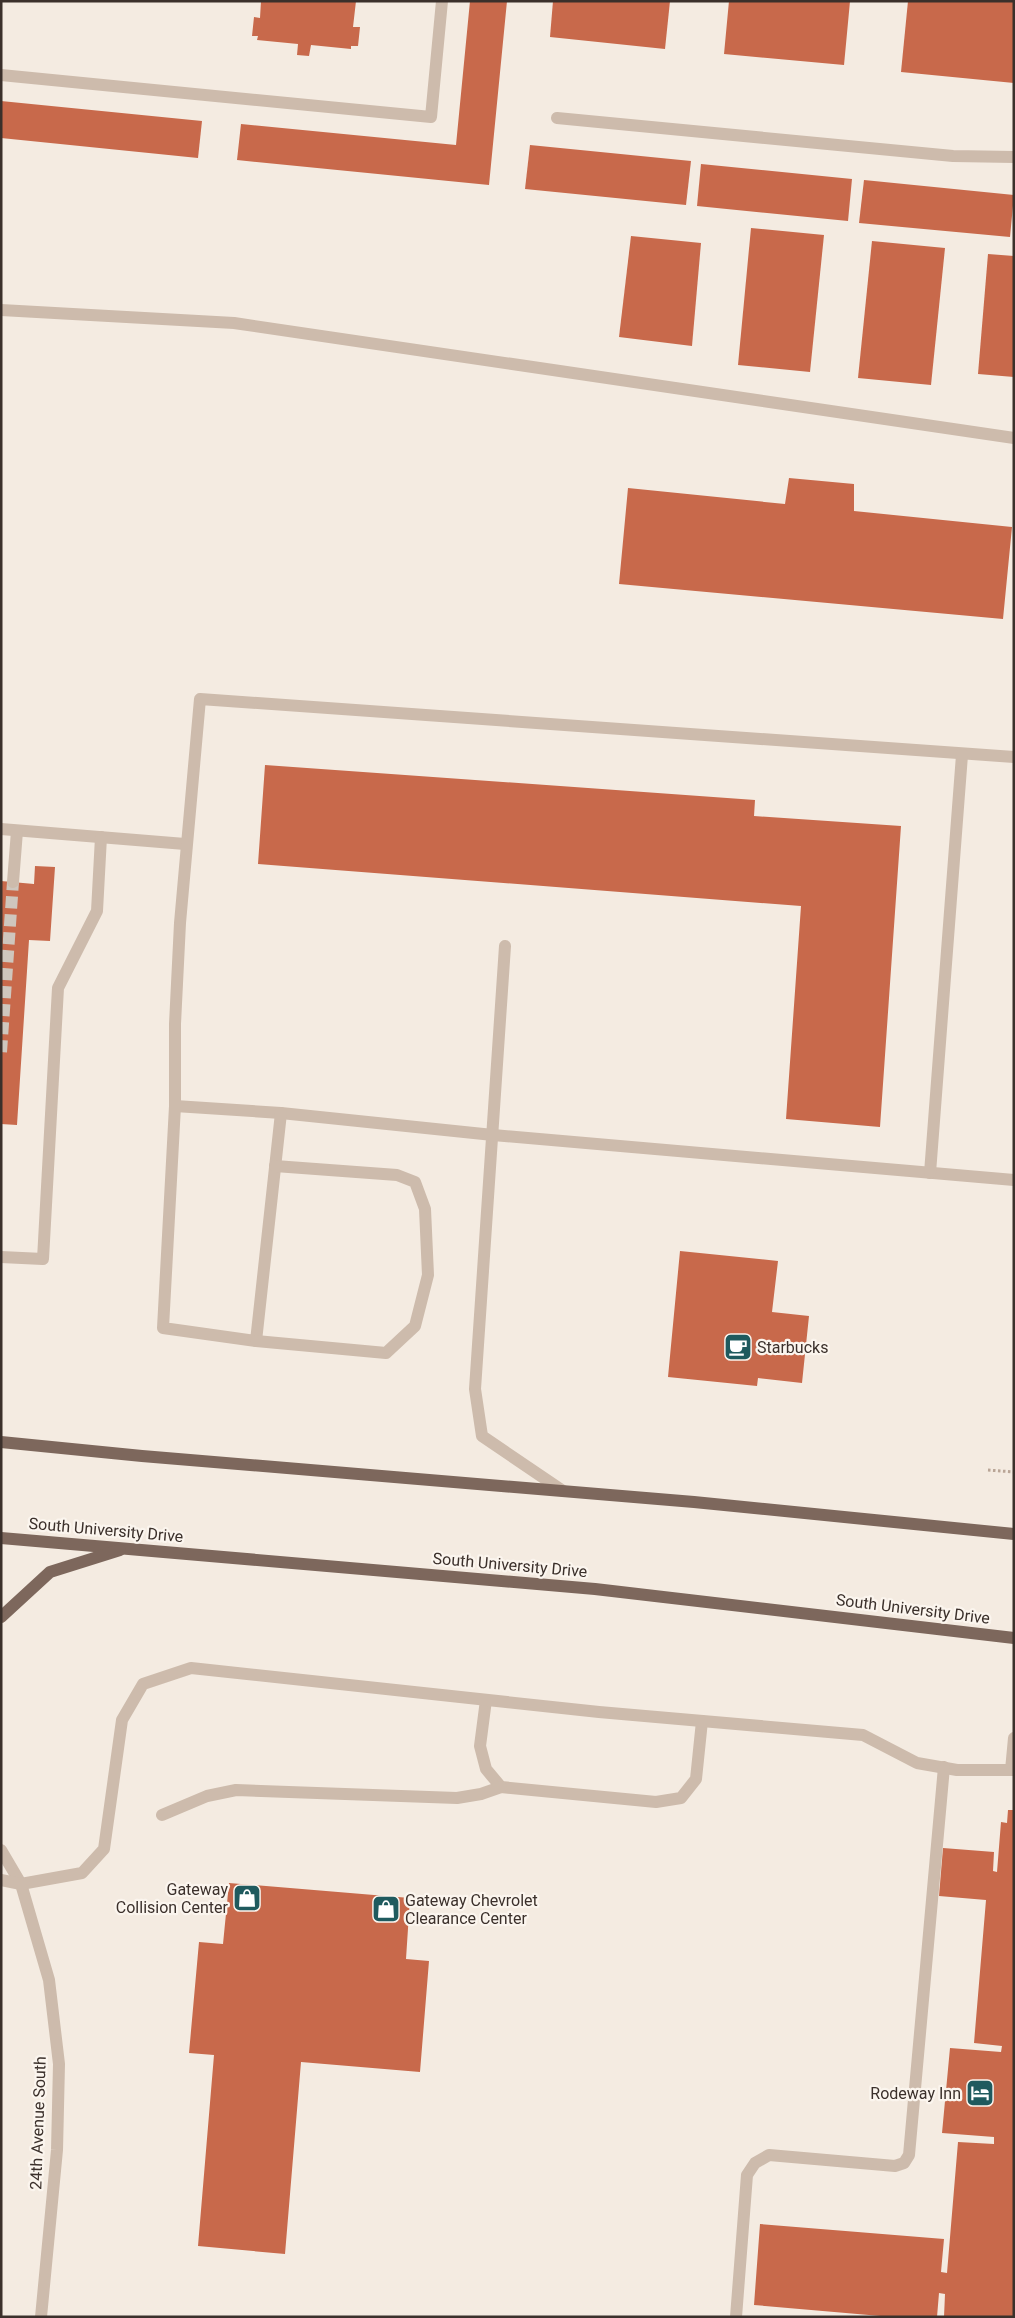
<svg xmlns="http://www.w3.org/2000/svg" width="1015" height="2318" font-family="Roboto,sans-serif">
<rect width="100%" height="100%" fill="#f4ebe1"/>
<g fill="#c8694b">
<polygon points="261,1 356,1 353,27 360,27 358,46 351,46 351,49 311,45 309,56 297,55 298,44 257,40 258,36 252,36 254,17 260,18"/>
<polygon points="470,1 507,1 489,185 237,160 241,124 456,145"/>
<polygon points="553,1 670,1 665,49 550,37"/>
<polygon points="729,1 850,1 844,65 724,54"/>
<polygon points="908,1 1014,1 1014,83 901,72"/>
<polygon points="1,101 202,121 198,158 1,138"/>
<polygon points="530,145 691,161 686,205 525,189"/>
<polygon points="701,164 852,179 848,221 697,206"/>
<polygon points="864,180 1014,195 1010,237 859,223"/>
<polygon points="751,228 824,235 810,372 738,365"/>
<polygon points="631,236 701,243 692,346 619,337"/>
<polygon points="872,241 945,248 931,385 858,378"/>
<polygon points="988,254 1014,256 1014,377 978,374"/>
<polygon points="789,478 854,484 854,511 1012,527 1003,619 619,584 628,488 785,504"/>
<polygon points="265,765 755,800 754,816 901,826 880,1127 786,1119 801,906 258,864"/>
<polygon points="35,866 55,867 50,941 29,940 17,1125 1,1124 1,881 34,884"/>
<polygon points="680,1251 778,1261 772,1312 809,1316 802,1383 758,1378 757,1386 668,1377"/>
<polygon points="1008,1810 1014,1810 1014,2317 944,2317 945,2294 939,2293 937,2317 892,2317 754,2305 760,2224 944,2239 941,2272 947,2273 958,2142 994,2144 994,2137 942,2133 950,2048 1001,2052 1002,2046 974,2043 986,1900 939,1896 943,1848 994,1852 993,1871 997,1872 1001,1822 1007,1823"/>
<polygon points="229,1883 410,1898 406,1959 429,1961 420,2072 301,2062 285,2254 198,2246 214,2055 189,2053 199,1942 223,1944"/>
</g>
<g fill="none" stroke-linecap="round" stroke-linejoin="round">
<polyline stroke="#cfc6bd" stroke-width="12" stroke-dasharray="12 6" stroke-linecap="butt" points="1,1052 13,882"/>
<polyline stroke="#b9a596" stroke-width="3" stroke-dasharray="2.5 2.5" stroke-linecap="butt" points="988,1470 1014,1472"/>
<g stroke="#cdbbac" stroke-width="12">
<polyline points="1,75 431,117 442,1"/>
<polyline points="557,118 953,156 1014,157"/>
<polyline points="1,310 234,323 1014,438"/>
<polyline points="1,829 185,844"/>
<polyline points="13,882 17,831"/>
<polyline points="505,946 475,1389 482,1436 563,1491"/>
<polyline points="175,1106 281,1113 493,1135 1014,1180"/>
<polyline points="281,1113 256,1341 163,1328 175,1106 175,1024 180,923 200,699 1014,757"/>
<polyline points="930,1173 962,755"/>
<polyline points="1,1257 43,1259 58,988 97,911 101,837"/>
<polyline points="256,1341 386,1353 415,1326 428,1275 425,1209 415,1182 397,1175 275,1166"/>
<polyline points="486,1700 480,1746 486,1769 501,1787 656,1802 681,1798 696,1779 702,1721"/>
<polyline points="1011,1770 1014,1738"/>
<polyline points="162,1815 207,1796 236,1790 457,1798 481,1794 501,1787"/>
<polyline points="1,1850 21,1884 49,1980 59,2064 57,2150 41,2317"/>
<polyline points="1,1880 21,1884 82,1873 104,1849 122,1720 143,1684 191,1668 599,1712 863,1735 917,1763 957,1770 1014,1770"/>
<polyline points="736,2317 747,2175 755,2163 769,2155 895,2166 904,2163 909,2155 944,1767"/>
</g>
<g stroke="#7d675c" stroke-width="12">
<polyline points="1,1442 142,1456 694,1502 1014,1534"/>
<polyline points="1,1538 595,1589 1014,1638"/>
<polyline points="1,1617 50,1572 120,1550"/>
</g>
</g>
<defs>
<symbol id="cafe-square" viewBox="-11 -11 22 22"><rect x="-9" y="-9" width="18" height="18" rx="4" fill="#1f5a5e" stroke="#fbf5ee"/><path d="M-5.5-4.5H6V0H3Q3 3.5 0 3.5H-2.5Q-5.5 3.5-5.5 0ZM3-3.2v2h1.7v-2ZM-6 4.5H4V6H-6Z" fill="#fff"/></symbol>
<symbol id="shop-square" viewBox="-11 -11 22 22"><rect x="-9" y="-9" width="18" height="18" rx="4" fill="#1f5a5e" stroke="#fbf5ee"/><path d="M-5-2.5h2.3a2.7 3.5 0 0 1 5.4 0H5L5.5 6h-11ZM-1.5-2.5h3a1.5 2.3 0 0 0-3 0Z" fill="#fff"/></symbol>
<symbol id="hotel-square" viewBox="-11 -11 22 22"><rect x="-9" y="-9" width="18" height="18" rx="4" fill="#1f5a5e" stroke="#fbf5ee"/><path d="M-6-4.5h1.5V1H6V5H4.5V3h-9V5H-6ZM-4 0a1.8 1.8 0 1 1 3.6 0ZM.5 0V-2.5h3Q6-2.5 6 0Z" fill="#fff"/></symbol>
</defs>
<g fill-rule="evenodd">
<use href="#cafe-square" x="722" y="1331" width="32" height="32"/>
<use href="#shop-square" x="231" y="1882" width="32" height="32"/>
<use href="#shop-square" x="370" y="1893" width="32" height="32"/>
<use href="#hotel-square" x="964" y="2077" width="32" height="32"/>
</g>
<g text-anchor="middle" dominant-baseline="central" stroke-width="4.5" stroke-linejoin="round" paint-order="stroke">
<g font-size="16" fill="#3b302b" stroke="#fbf5ee" text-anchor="start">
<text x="757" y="1347">Starbucks</text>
<text x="228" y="1889" text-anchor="end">Gateway<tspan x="228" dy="18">Collision Center</tspan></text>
<text x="405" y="1900">Gateway Chevrolet<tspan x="405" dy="18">Clearance Center</tspan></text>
<text x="961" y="2093" text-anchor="end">Rodeway Inn</text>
</g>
<g font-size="16" fill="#3b302b" stroke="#fbf5ee">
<text transform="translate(106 1530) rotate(5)">South University Drive</text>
<text transform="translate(510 1565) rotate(5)">South University Drive</text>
<text transform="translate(913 1609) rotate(7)">South University Drive</text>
<text transform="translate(38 2123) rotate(-88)">24th Avenue South</text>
</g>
</g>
<rect width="1015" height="2318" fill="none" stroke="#3b302b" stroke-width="5"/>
</svg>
